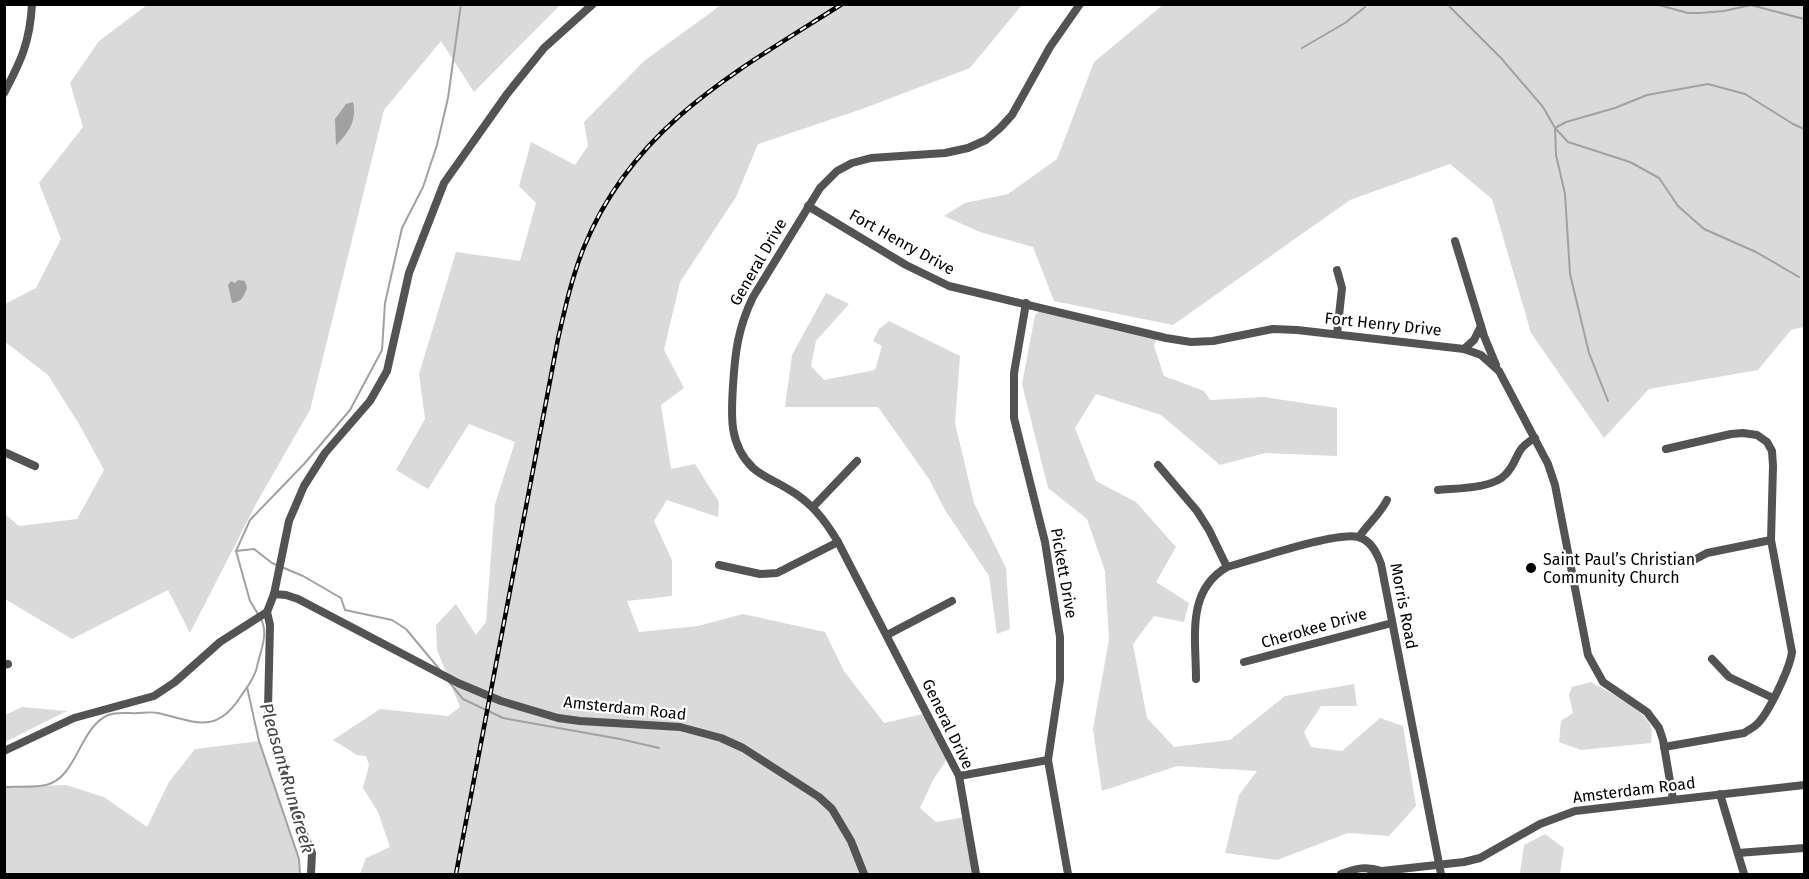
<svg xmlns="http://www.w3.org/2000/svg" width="1809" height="879" font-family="'Fira Sans',sans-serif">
<rect width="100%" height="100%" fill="#fff"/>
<g fill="#dadada">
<polygon points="1164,4 1804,5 1804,327 1791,330 1758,370 1649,389 1604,438 1531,333 1492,199 1450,164 1350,200 1173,325 1054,301 1033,247 980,232 944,216 965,203 1008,194 1057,159 1094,62"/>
<polygon points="147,5 560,5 474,92 441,41 384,110 310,410 257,502 190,633 168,590 72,639 5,599 5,514 19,526 77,519 104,470 79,424 48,375 4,341 5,304 36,288 61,239 39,183 83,127 70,83 99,41"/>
<polygon points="721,5 1022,5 970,68 862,109 758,144 736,197 680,282 664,350 684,388 661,405 671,469 695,464 719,502 718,517 667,500 654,521 672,560 672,596 627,601 639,632 698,626 743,614 825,632 844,671 884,723 927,713 949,756 933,780 920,808 936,822 966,817 976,874 360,874 366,858 390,847 378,812 363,788 369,765 366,756 357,755 333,740 380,709 448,716 460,707 437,650 436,625 456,604 476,635 486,622 495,504 515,442 469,424 428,489 396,470 425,419 419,374 456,252 520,261 536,203 519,186 531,142 575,165 588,146 584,122 644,61"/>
<polygon points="826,293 849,304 816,341 811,366 824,380 875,370 882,346 873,341 879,329 889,321 960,356 955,423 974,503 1006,568 1010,629 997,634 989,576 945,510 929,479 878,407 785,407 792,355"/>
<polygon points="1043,308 1158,336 1154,346 1164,376 1204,391 1210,400 1264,397 1337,408 1337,456 1265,453 1220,465 1161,415 1096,394 1075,428 1096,481 1136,502 1176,547 1156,582 1189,603 1184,622 1154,616 1133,644 1147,718 1174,747 1230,740 1285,696 1354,684 1357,706 1321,706 1304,732 1311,747 1342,751 1380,718 1403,726 1416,806 1389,836 1348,833 1277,860 1225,853 1239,795 1257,771 1177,766 1102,791 1093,729 1109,639 1105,571 1087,519 1048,488 1022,384 1035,315"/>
<path d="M1591,682C1605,690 1638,707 1647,720C1653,727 1652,734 1651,743L1581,750L1559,742L1561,721L1573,713L1569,695L1572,687Z"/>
<polygon points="22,707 67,711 5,742 5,715"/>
<polygon points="259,741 299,859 300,874 5,874 5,787 66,785 104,797 147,827 169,782 195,749"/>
<polygon points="1545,834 1564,848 1560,874 1517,874 1520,873 1524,845"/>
</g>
<g fill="#a1a1a1">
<path d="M353,102C357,120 349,133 336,145L335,119L346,104Z"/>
<path d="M238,280L245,281L247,288C244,296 242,302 232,303L228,285L231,281L235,283Z"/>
</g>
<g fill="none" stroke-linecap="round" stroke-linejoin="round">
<g stroke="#a1a1a1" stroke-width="2">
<polyline points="1447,4 1501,58 1543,107 1555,128 1568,142 1630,162 1659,178 1678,206 1704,229 1756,252 1799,277"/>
<polyline points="1655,4 1688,13 1700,13 1724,11 1751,5 1804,19"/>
<polyline points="1302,48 1345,23 1365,7 1366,4"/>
<polyline points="1608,401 1589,353 1570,274 1565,194 1556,155 1555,128 1566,122 1615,108 1647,95 1708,84 1745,94 1793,124 1804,129"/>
<polyline points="236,551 254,549 272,563 303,576 341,598 345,610 392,620 406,629 440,670"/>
<polyline points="258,614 250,601 236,551 250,520 304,464 350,410 382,350 385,303 402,228 423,187 437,145 448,98 461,4"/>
<polyline points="449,682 463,699 503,718 620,739 659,748"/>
<polyline points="247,687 259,741 299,859 300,874"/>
<path d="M4,787C17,786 33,788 46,785C77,778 79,728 108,715C115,712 124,713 131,713C140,714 149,711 158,713C193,721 215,735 239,699C246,688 254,680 257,667C260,651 269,635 261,619"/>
</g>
<g stroke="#535353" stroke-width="8">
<path d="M4,93C21,61 30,42 32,4"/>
<polyline points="808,206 906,265 949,286 1166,338 1191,342 1213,341 1273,329 1297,330 1464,349 1481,355 1499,371 1548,464 1555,485 1588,655 1603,682 1647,712 1659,728 1663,740 1673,799"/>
<polyline points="1455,241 1484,336 1496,365"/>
<polyline points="1026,303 1014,373 1014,418 1045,542 1060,637 1060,680 1048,760 1068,874"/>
<polyline points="1337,334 1342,288 1337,270"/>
<polyline points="1464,349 1474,340 1481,326"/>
<polyline points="4,452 35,466"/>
<polyline points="1158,465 1197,511 1209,530 1227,567"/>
<path d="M1438,490C1457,488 1493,489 1506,474C1520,459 1513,450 1535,438"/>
<polyline points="813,507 857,461"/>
<path d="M1359,537C1368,524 1380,514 1387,500"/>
<polyline points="1692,561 1707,553 1771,540"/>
<polyline points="719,565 760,574 777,573 838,542"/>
<polyline points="274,594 286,595 298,599 458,683 501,701 558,718 580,721 680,727 721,738 743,748 819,797 832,809 851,841 864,874"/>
<polyline points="267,612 270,625 268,708 270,724 295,812 312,853 311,874"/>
<polyline points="887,635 952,601"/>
<polyline points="1712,659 1729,677 1773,698"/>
<polyline points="1244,662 1392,623"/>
<polyline points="4,665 8,664"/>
<path d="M1196,679C1196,637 1186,591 1227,567C1253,560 1337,531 1358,537C1371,540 1377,553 1381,564L1441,874"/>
<path d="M1664,747L1744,733C1748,730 1753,728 1756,725C1768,715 1790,668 1792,652L1771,540L1773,466L1772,451L1767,442L1757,435L1743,433L1731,434L1666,449"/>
<polyline points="4,751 74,718 154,696 175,682 220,642 267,612 274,594 289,521 304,486 325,453 370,401 387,371 409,273 444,183 507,94 544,48 593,4"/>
<polyline points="959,776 1048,760"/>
<polyline points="1720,794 1744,874"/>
<polyline points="1738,853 1804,848"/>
<path d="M976,874L959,776L838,542C825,520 811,502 788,489C777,482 763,477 753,468C729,445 731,416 733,386C735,352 738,328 753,297L820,188L837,171L852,163L871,158L945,153L968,148L986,140L1000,128L1012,115L1050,47L1080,4"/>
<path d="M1341,874C1356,868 1366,866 1382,871"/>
<polyline points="1371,874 1382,871 1464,862 1480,858 1540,824 1575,811 1804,785"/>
</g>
<defs>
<path id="rail" d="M456,874L558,339C565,308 572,277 584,247C634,125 737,71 842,4"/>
</defs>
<use href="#rail" stroke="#000" stroke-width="4.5"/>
<use href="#rail" stroke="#fff" stroke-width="2" stroke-dasharray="7" stroke-linecap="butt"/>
</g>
<circle fill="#000" stroke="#fff" stroke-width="2" cx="1531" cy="568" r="6"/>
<g text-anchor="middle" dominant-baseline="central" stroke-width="4.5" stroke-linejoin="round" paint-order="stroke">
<g font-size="16" fill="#000" stroke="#fff">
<text transform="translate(902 242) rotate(29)">Fort Henry Drive</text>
<text transform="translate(758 262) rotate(-60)">General Drive</text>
<text transform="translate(1383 324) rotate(6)">Fort Henry Drive</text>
<text transform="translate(1064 573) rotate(80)">Pickett Drive</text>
<text transform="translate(1404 606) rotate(79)">Morris Road</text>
<text transform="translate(1314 628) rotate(-16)">Cherokee Drive</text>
<text transform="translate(625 708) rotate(6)">Amsterdam Road</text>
<text transform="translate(948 724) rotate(64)">General Drive</text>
<text transform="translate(1634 790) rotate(-7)">Amsterdam Road</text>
</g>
<g font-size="16" fill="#000" stroke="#fff" text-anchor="start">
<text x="1543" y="559">Saint Paul’s Christian<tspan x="1543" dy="18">Community Church</tspan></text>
</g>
<g font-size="18" font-style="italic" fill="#424242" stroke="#fff">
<text transform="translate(287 778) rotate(74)">Pleasant Run Creek</text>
</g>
</g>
<rect width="1809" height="879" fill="none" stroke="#000000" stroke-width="12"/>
</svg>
